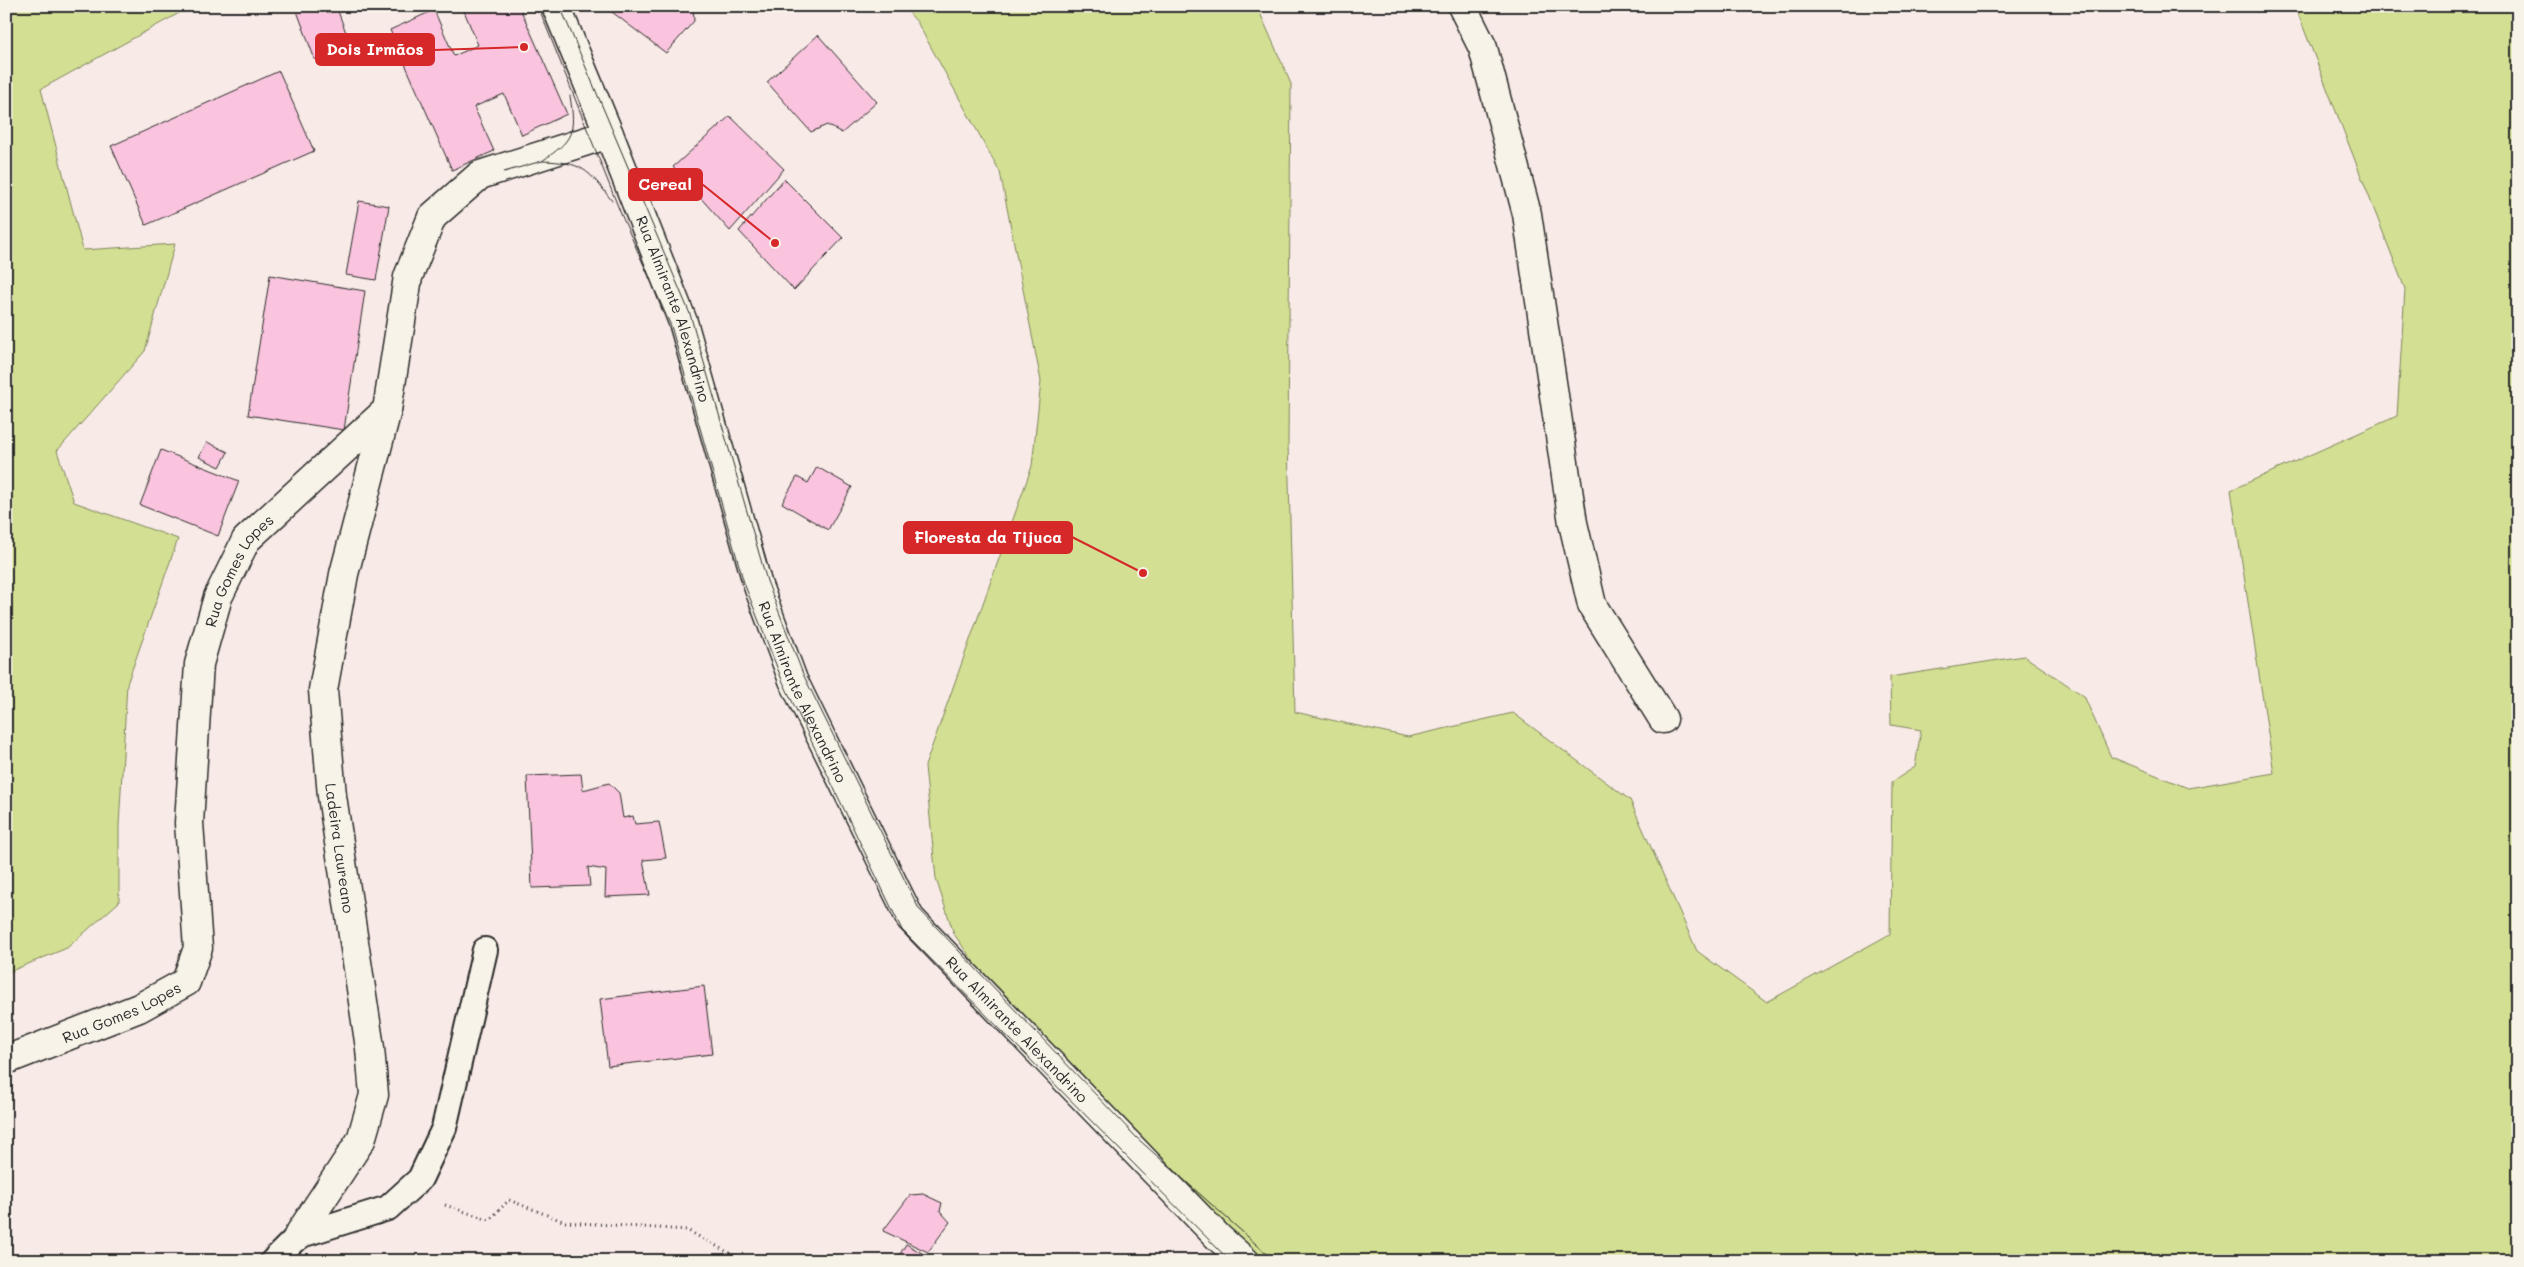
<svg xmlns="http://www.w3.org/2000/svg" width="2524" height="1267" font-family="Mali,sans-serif">
<rect width="100%" height="100%" fill="#f8eae6"/>
<filter id="ink" filterUnits="userSpaceOnUse"><feTurbulence type="fractalNoise" baseFrequency=".02" numOctaves="2"/><feDisplacementMap in="SourceGraphic" scale="10" xChannelSelector="R" yChannelSelector="G"/><feConvolveMatrix kernelMatrix="1 2 1 2 8 2 1 2 1" color-interpolation-filters="sRGB"/></filter>
<g filter="url(#ink)">
<g fill="#d3df92" stroke="#7f855e">
<polygon points="6,6 192,6 41,89 83,250 175,244 145,351 57,451 74,502 178,539 127,684 119,826 119,902 67,948 6,973"/>
<polygon points="903,6 1257,6 1291,84 1288,442 1295,712 1408,737 1513,713 1630,800 1697,951 1767,1002 1890,934 1892,782 1915,767 1921,730 1891,725 1890,677 2024,656 2084,696 2111,757 2188,788 2274,773 2231,490 2397,416 2405,289 2295,6 2518,6 2518,1261 1260,1261 1146,1165 1029,1042 954,934 936,879 925,766 1032,466 1041,381 1000,172 917,22"/>
</g>
<g fill="#fac4de" stroke="#2b2b2b">
<polygon points="310,6 336,6 351,46 315,60 297,11"/>
<polygon points="462,6 519,6 567,114 522,135 504,94 474,107 494,151 452,170 390,30 434,10 454,56 478,45"/>
<polygon points="604,6 693,6 694,21 666,53"/>
<polygon points="818,35 877,102 842,133 827,125 811,132 767,82"/>
<polygon points="279,71 314,151 146,225 111,146"/>
<polygon points="730,116 784,169 730,231 673,167"/>
<polygon points="784,179 843,238 794,290 739,231"/>
<polygon points="359,201 389,206 376,280 346,275"/>
<polygon points="270,275 365,291 344,430 248,415"/>
<polygon points="207,442 228,452 220,467 199,457"/>
<polygon points="161,450 239,481 218,536 140,505"/>
<polygon points="817,467 852,487 828,530 782,503 797,477 808,483"/>
<polygon points="581,774 583,790 609,783 619,793 623,818 633,816 635,824 659,822 666,858 643,860 650,895 605,897 606,870 588,867 590,886 532,888 527,776"/>
<polygon points="704,986 712,1054 608,1066 600,999"/>
<polygon points="923,1194 942,1203 940,1211 950,1222 928,1252 883,1231 910,1195"/>
<polygon points="906,1244 936,1261 896,1261"/>
</g>
<g fill="none" stroke-linecap="round" stroke-linejoin="round">
<defs>
<polyline id="lane" points="273,1261 298,1236 388,1208 420,1179 444,1128 485,950"/>
<g id="street">
<polyline points="1462,6 1483,48 1527,214 1573,523 1592,605 1663,719"/>
<path id="s1" d="M6,1060L139,1008L186,982L198,948L189,823L199,664L218,597L246,540L387,410L408,277L432,217L480,175L609,134"/>
<polyline points="298,1236 361,1140 374,1095 370,1048 332,796 323,690 344,574 387,410"/>
</g>
<g id="secondary">
<path id="s2" d="M556,6L609,134L683,322L758,586L793,680L910,918L1219,1238L1245,1261"/>
</g>
</defs>
<use href="#lane" stroke="#2b2b2b" stroke-width="28"/>
<use href="#street" stroke="#2b2b2b" stroke-width="31"/>
<use href="#secondary" stroke="#2b2b2b" stroke-width="31"/>
<polyline stroke="#2b2b2b" stroke-width="3" stroke-dasharray="1 4" stroke-linecap="butt" points="445,1205 489,1220 509,1200 565,1222 687,1230 744,1261"/>
<use href="#lane" stroke="#f7f3e8" stroke-width="24"/>
<use href="#street" stroke="#f7f3e8" stroke-width="28"/>
<use href="#secondary" stroke="#f7f3e8" stroke-width="28"/>
<g stroke="#2b2b2b" stroke-width="1">
<polyline points="538,6 621,214 671,326 744,583 782,680 902,930 1230,1261"/>
<polyline points="560,6 690,314 767,581 803,674 919,909 1137,1138 1275,1261"/>
<path d="M570,96C576,133 573,140 542,161C582,162 588,169 612,201"/>
<polyline points="504,172 542,161"/>
</g>
</g>
</g>
<g text-anchor="middle" dominant-baseline="central" stroke-width="4" stroke-linejoin="round" paint-order="stroke">
<g font-size="15" fill="#2b2b2b" stroke="#f7f3e8">
<text stroke="none"><textPath href="#s2" startOffset="325">Rua Almirante Alexandrino</textPath></text>
<text stroke="none"><textPath href="#s1" startOffset="620">Rua Gomes Lopes</textPath></text>
<text stroke="none"><textPath href="#s2" startOffset="730">Rua Almirante Alexandrino</textPath></text>
<text transform="translate(340 848) rotate(82)">Ladeira Laureano</text>
<text stroke="none"><textPath href="#s1" startOffset="125">Rua Gomes Lopes</textPath></text>
<text stroke="none"><textPath href="#s2" startOffset="1135">Rua Almirante Alexandrino</textPath></text>
</g>
</g>
<path fill="none" stroke="#d62828" stroke-width="2" d="M524 47L434 50M775 243L702 184M1143 573L1072 537"/>
<g fill="#d62828" stroke="#f7f3e8" stroke-width="2">
<circle cx="524" cy="47" r="5"/>
<circle cx="775" cy="243" r="5"/>
<circle cx="1143" cy="573" r="5"/>
</g>
<g fill="#d62828" stroke="#d62828" stroke-width="2">
<rect x="316" y="34" width="118" height="31" rx="5"/>
<rect x="629" y="169" width="73" height="31" rx="5"/>
<rect x="904" y="522" width="168" height="31" rx="5"/>
</g>
<g font-size="16" text-anchor="middle" font-weight="bold" fill="#fff">
<text x="375" y="55">Dois Irmãos</text>
<text x="665" y="190">Cereal</text>
<text x="988" y="543">Floresta da Tijuca</text>
</g>
<rect width="2524" height="1267" fill="none" stroke="#f7f3e8" stroke-width="25"/>
<rect x="12" y="12" width="2499" height="1242" fill="none" stroke="#2b2b2b" stroke-width="2" filter="url(#ink)"/>
</svg>
